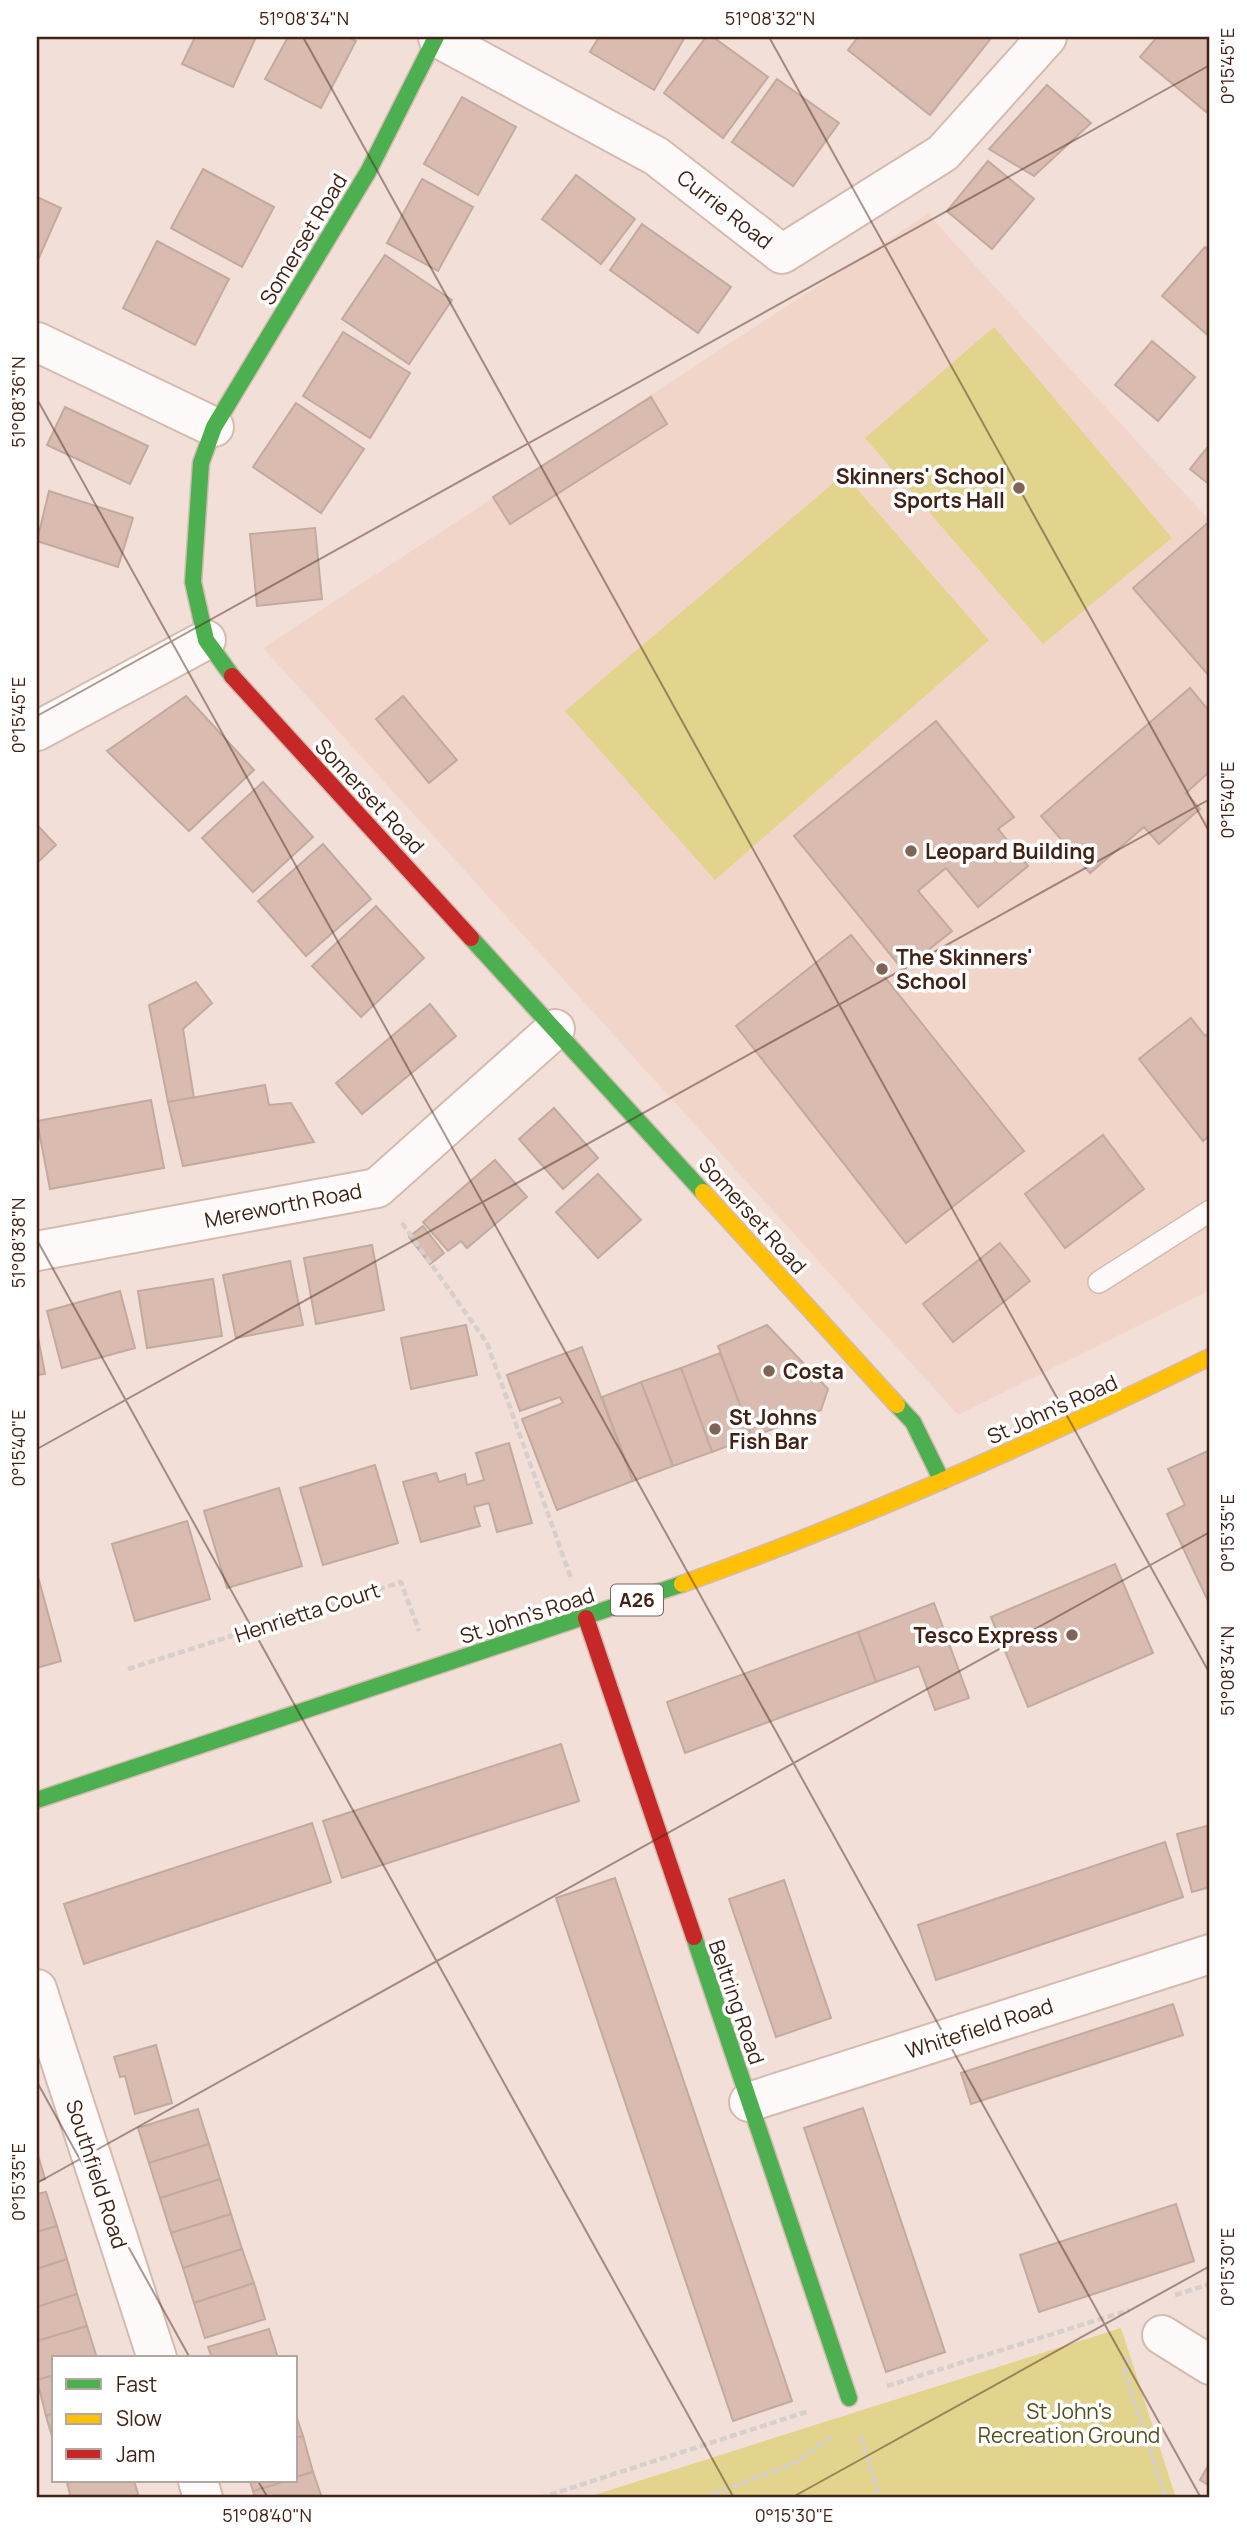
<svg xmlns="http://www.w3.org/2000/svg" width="1247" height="2535" font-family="Manrope,sans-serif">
<rect width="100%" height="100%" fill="#f2dfd7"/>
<polygon fill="#f2d5c9" points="928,214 1210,521 1210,1290 958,1415 263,648"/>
<g fill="#e2d38d">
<polygon points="994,327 1172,538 1043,644 865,438"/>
<polygon points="844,474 989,640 715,880 565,711"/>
<polygon points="1121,2328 1176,2498 585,2498"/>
</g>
<g fill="#d9bcaf" stroke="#c2aa9f" stroke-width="2">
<polygon points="195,37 256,37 233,87 182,64"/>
<polygon points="288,37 348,37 356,41 321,108 265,79"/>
<polygon points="599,37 685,37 654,90 590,52"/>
<polygon points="706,37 713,37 768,77 723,138 664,93"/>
<polygon points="858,37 992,37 930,115 848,50"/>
<polygon points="1157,37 1210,37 1210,115 1140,57"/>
<polygon points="777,79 839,123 793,186 732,142"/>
<polygon points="1047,85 1091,123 1034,176 989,149"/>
<polygon points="462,97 516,127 478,195 424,164"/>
<polygon points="988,161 1034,199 992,249 947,211"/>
<polygon points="203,169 274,207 242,267 171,228"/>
<polygon points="576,175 635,219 601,264 542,219"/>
<polygon points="422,179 473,207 438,271 387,243"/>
<polygon points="37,197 61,208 37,262"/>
<polygon points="642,224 731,287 698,333 610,270"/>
<polygon points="157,241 229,279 195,345 123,308"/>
<polygon points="1205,247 1210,251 1210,337 1162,296"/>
<polygon points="385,255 452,300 409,364 342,319"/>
<polygon points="343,332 410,373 370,438 303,396"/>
<polygon points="1152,341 1195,377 1158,421 1115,385"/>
<polygon points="651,397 667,424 510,524 493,497"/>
<polygon points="296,403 364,449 321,513 253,467"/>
<polygon points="65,407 148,446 130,484 47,445"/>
<polygon points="1210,444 1210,485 1190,469"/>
<polygon points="49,491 133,518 118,567 37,541"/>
<polygon points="1210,521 1210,677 1133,588"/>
<polygon points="315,528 322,599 257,606 250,534"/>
<polygon points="1190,688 1210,712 1210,771 1186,793 1200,809 1159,844 1144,827 1090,873 1041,816"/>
<polygon points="186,696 254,770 189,831 107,751"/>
<polygon points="403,696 457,760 429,783 376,719"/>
<polygon points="936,721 1014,817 998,829 1028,866 978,907 946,868 918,891 952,931 903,970 794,836"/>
<polygon points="263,782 313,837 253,892 202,838"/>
<polygon points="37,825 56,845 37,863"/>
<polygon points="323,844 371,899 306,956 258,901"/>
<polygon points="376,906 424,958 361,1017 312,966"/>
<polygon points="851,935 1024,1151 906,1243 736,1026"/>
<polygon points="196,982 212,1003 183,1029 194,1098 168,1102 149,1005"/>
<polygon points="430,1004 456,1036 362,1114 336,1083"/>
<polygon points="1191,1018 1205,1036 1210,1032 1210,1135 1203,1141 1139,1059"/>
<polygon points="265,1085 269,1105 291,1103 314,1142 183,1166 168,1102"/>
<polygon points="151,1100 164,1168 50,1189 37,1121"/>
<polygon points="554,1108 598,1158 563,1189 519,1139"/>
<polygon points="1103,1135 1144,1189 1065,1248 1025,1194"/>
<polygon points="495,1160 527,1197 467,1248 461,1241 448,1251 423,1222"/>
<polygon points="598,1174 641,1220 598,1258 556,1212"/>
<polygon points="423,1226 444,1253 430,1264 409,1237"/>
<polygon points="1000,1243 1030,1281 953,1342 923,1304"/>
<polygon points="372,1245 384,1310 316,1324 304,1258"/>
<polygon points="290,1261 303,1325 236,1338 223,1275"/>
<polygon points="213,1279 222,1336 147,1348 138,1291"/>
<polygon points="120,1291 135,1348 62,1368 47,1311"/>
<polygon points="466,1325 477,1375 411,1389 401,1338"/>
<polygon points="767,1325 828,1389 821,1410 752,1437 718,1346"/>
<polygon points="37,1332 45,1374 37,1375"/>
<polygon points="582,1347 633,1481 557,1510 522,1419 563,1403 560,1397 520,1411 507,1375"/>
<polygon points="720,1353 752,1437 712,1452 681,1368"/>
<polygon points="681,1368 712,1452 673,1466 641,1382"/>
<polygon points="641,1382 673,1466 633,1481 602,1397"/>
<polygon points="509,1443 532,1523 497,1532 489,1503 474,1507 480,1526 421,1542 403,1482 436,1473 439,1482 465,1474 467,1485 484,1480 476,1453"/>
<polygon points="1210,1450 1210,1605 1167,1514 1185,1505 1168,1469"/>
<polygon points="375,1465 398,1543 323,1565 300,1488"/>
<polygon points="279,1488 302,1566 227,1588 204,1511"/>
<polygon points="187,1521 210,1599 135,1621 112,1544"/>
<polygon points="1115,1564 1153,1653 1028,1707 991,1617"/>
<polygon points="37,1573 61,1661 37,1668"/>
<polygon points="934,1603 969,1698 935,1710 919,1666 876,1682 858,1632"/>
<polygon points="858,1632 876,1682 685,1753 667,1702"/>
<polygon points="561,1744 579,1801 342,1878 323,1821"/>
<polygon points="312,1823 331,1882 84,1964 64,1904"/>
<polygon points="1210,1825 1210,1887 1192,1892 1177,1834"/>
<polygon points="1165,1842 1183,1897 936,1980 918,1925"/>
<polygon points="615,1878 792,2401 733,2421 556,1898"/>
<polygon points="784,1880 831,2018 776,2037 729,1899"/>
<polygon points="1173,2004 1183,2035 971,2104 961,2073"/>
<polygon points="156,2045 172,2103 135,2114 125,2076 120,2077 114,2057"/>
<polygon points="863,2108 945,2352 886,2372 804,2128"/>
<polygon points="198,2109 209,2144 149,2163 138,2128"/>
<polygon points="209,2144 220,2179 160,2198 149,2163"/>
<polygon points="37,2152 45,2179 37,2181"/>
<polygon points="220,2179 231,2214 171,2233 160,2198"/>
<polygon points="46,2192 57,2226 37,2232 37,2194"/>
<polygon points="1176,2204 1194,2261 1039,2312 1020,2255"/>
<polygon points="231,2214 242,2249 183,2268 171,2233"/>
<polygon points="57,2226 67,2259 37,2269 37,2232"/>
<polygon points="242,2249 254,2283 194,2303 183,2268"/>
<polygon points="67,2259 77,2294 37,2307 37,2269"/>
<polygon points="254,2283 265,2319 205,2338 194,2303"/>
<polygon points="77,2294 87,2326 37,2341 37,2307"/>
<polygon points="87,2326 97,2358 54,2358 54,2375 37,2380 37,2341"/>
<polygon points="269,2329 278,2358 212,2358 208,2347"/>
<polygon points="54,2375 54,2413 46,2416 37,2380"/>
<polygon points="54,2413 54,2443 46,2416"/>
<polygon points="296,2415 303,2436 296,2438"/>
<polygon points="303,2436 313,2472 296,2477 296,2438"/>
<polygon points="1210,2462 1210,2486 1200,2480"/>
<polygon points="313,2472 322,2498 255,2498 253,2491 285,2481 296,2481 296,2477"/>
<polygon points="74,2481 134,2481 139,2497 71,2498 67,2483"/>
<polygon points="250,2481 285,2481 253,2491"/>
</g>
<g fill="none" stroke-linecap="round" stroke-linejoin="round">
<defs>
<polyline id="lane" points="1099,1282 1210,1211"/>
<g id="street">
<polyline points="438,38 656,156 782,254 943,153 1047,37"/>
<polyline points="37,342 214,427"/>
<polyline points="37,731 206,640"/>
<polyline points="37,1251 377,1188 555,1029"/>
<polyline points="37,1989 157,2358"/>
<polyline points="749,2102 1210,1954"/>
<polyline points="1162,2335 1210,2365"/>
<polyline points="198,2481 203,2498"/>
</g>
<g id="fast">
<polyline points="232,676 206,640 193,582 201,463 214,427 368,172 436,37"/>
<polyline points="471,938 703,1192"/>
<polyline points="897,1405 913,1422 942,1481"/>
<polyline points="37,1800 682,1584"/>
<polyline points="694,1937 849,2398"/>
</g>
<g id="slow">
<polyline points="703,1192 897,1405"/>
<path d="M682,1584C862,1520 1038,1441 1210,1357"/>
</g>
<g id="jam">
<polyline points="232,676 471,938"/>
<polyline points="586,1618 694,1937"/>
</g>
</defs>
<use href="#lane" stroke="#d4bbb0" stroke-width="24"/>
<use href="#street" stroke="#d4bbb0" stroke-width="42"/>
<use href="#fast" stroke="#d4bbb0" stroke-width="19"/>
<use href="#slow" stroke="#d4bbb0" stroke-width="19"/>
<use href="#jam" stroke="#d4bbb0" stroke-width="19"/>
<g stroke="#d6cfcc" stroke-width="4.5" stroke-dasharray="7 3.5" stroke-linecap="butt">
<polyline points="402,1223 487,1343 571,1578"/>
<polyline points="128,1669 401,1582 419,1631"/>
<polyline points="1175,2295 1210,2284"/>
<polyline points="1127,2358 1125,2374 1166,2498"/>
<polyline points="887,2386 1129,2310"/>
<polyline points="861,2436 880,2498"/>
<polyline points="540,2498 809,2411"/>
<polyline points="703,2498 797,2462 832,2436"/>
</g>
<use href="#lane" stroke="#fdfaf9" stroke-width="21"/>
<use href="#street" stroke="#fdfaf9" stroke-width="38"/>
<use href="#fast" stroke="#4caf50" stroke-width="16"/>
<use href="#slow" stroke="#ffc107" stroke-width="16"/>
<use href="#jam" stroke="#c62828" stroke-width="16"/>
</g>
<path fill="none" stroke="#422214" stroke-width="2" stroke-opacity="0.45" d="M303,37L1210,1674M769,37L1210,833M37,399L1201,2498M37,716L1210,65M37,1240L734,2498M37,1449L1210,799M37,2082L190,2358M37,2183L1210,1532M258,2481L268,2498M791,2498L1210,2266"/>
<g fill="#806458" stroke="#fff" stroke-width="2.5">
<circle cx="1019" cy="488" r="7"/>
<circle cx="911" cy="851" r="7"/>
<circle cx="882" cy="969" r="7"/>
<circle cx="769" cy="1371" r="7"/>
<circle cx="715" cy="1429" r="7"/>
<circle cx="1072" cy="1635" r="7"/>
</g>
<g text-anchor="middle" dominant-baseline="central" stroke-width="7" stroke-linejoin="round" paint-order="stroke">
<rect fill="#fff" stroke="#7b645a" stroke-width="2" x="611" y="1584.5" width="52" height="31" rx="5"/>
<g font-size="19" font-weight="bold" fill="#422214">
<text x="637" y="1600">A26</text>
</g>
<g font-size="21" fill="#422214" stroke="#fff">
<text transform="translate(725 209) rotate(38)">Currie Road</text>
<text transform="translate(303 239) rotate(-59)">Somerset Road</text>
<text transform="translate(370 796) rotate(47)">Somerset Road</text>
<text transform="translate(283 1205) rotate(-11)">Mereworth Road</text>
<text transform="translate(753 1215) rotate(48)">Somerset Road</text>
<text transform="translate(1052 1409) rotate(-24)">St John's Road</text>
<text transform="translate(307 1612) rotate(-18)">Henrietta Court</text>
<text transform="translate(527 1615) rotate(-18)">St John's Road</text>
<text transform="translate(737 2002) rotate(71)">Beltring Road</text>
<text transform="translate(979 2028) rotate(-18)">Whitefield Road</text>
<text transform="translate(97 2174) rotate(72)">Southfield Road</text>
</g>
<g font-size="21" font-weight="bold" fill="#422214" stroke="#fff" text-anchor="start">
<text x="1005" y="476" text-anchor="end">Skinners' School<tspan x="1005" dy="24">Sports Hall</tspan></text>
<text x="925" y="851">Leopard Building</text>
<text x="896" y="957">The Skinners'<tspan x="896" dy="24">School</tspan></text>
<text x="783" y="1371">Costa</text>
<text x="729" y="1417">St Johns<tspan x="729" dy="24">Fish Bar</tspan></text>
<text x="1058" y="1635" text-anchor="end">Tesco Express</text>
</g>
<g font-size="21" fill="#524e1b" stroke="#fff">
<text x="1069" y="2411">St John's<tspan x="1069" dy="24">Recreation Ground</tspan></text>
</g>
</g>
<rect width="1247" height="2535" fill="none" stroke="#ffffff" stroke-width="77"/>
<rect x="52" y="2356" width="245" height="126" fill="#ffffff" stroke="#b3a7a1" stroke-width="2"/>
<rect x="66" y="2379" width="35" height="10" fill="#4caf50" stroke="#b3a7a1" stroke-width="2"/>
<text x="116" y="2392" font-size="21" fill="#422214">Fast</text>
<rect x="66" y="2414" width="35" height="10" fill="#ffc107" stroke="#b3a7a1" stroke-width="2"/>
<text x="116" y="2426" font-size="21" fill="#422214">Slow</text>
<rect x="66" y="2449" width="35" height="10" fill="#c62828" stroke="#b3a7a1" stroke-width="2"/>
<text x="116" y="2462" font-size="21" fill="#422214">Jam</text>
<rect x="38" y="38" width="1170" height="2458" fill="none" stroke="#422214" stroke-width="2.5"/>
<g font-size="18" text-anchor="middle" fill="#422214">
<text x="304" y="25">51°08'34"N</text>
<text x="770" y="25">51°08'32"N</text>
<text transform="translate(1228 66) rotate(-90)" y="6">0°15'45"E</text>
<text transform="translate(19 402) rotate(-90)" y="6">51°08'36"N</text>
<text transform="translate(19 715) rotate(-90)" y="6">0°15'45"E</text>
<text transform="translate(1228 800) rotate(-90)" y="6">0°15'40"E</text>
<text transform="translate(19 1243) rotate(-90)" y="6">51°08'38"N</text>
<text transform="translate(19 1448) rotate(-90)" y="6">0°15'40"E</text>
<text transform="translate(1228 1533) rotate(-90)" y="6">0°15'35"E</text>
<text transform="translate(1228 1671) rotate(-90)" y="6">51°08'34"N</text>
<text transform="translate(19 2182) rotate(-90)" y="6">0°15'35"E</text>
<text transform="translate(1228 2267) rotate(-90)" y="6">0°15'30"E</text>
<text x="267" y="2522">51°08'40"N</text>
<text x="794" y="2522">0°15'30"E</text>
</g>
</svg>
